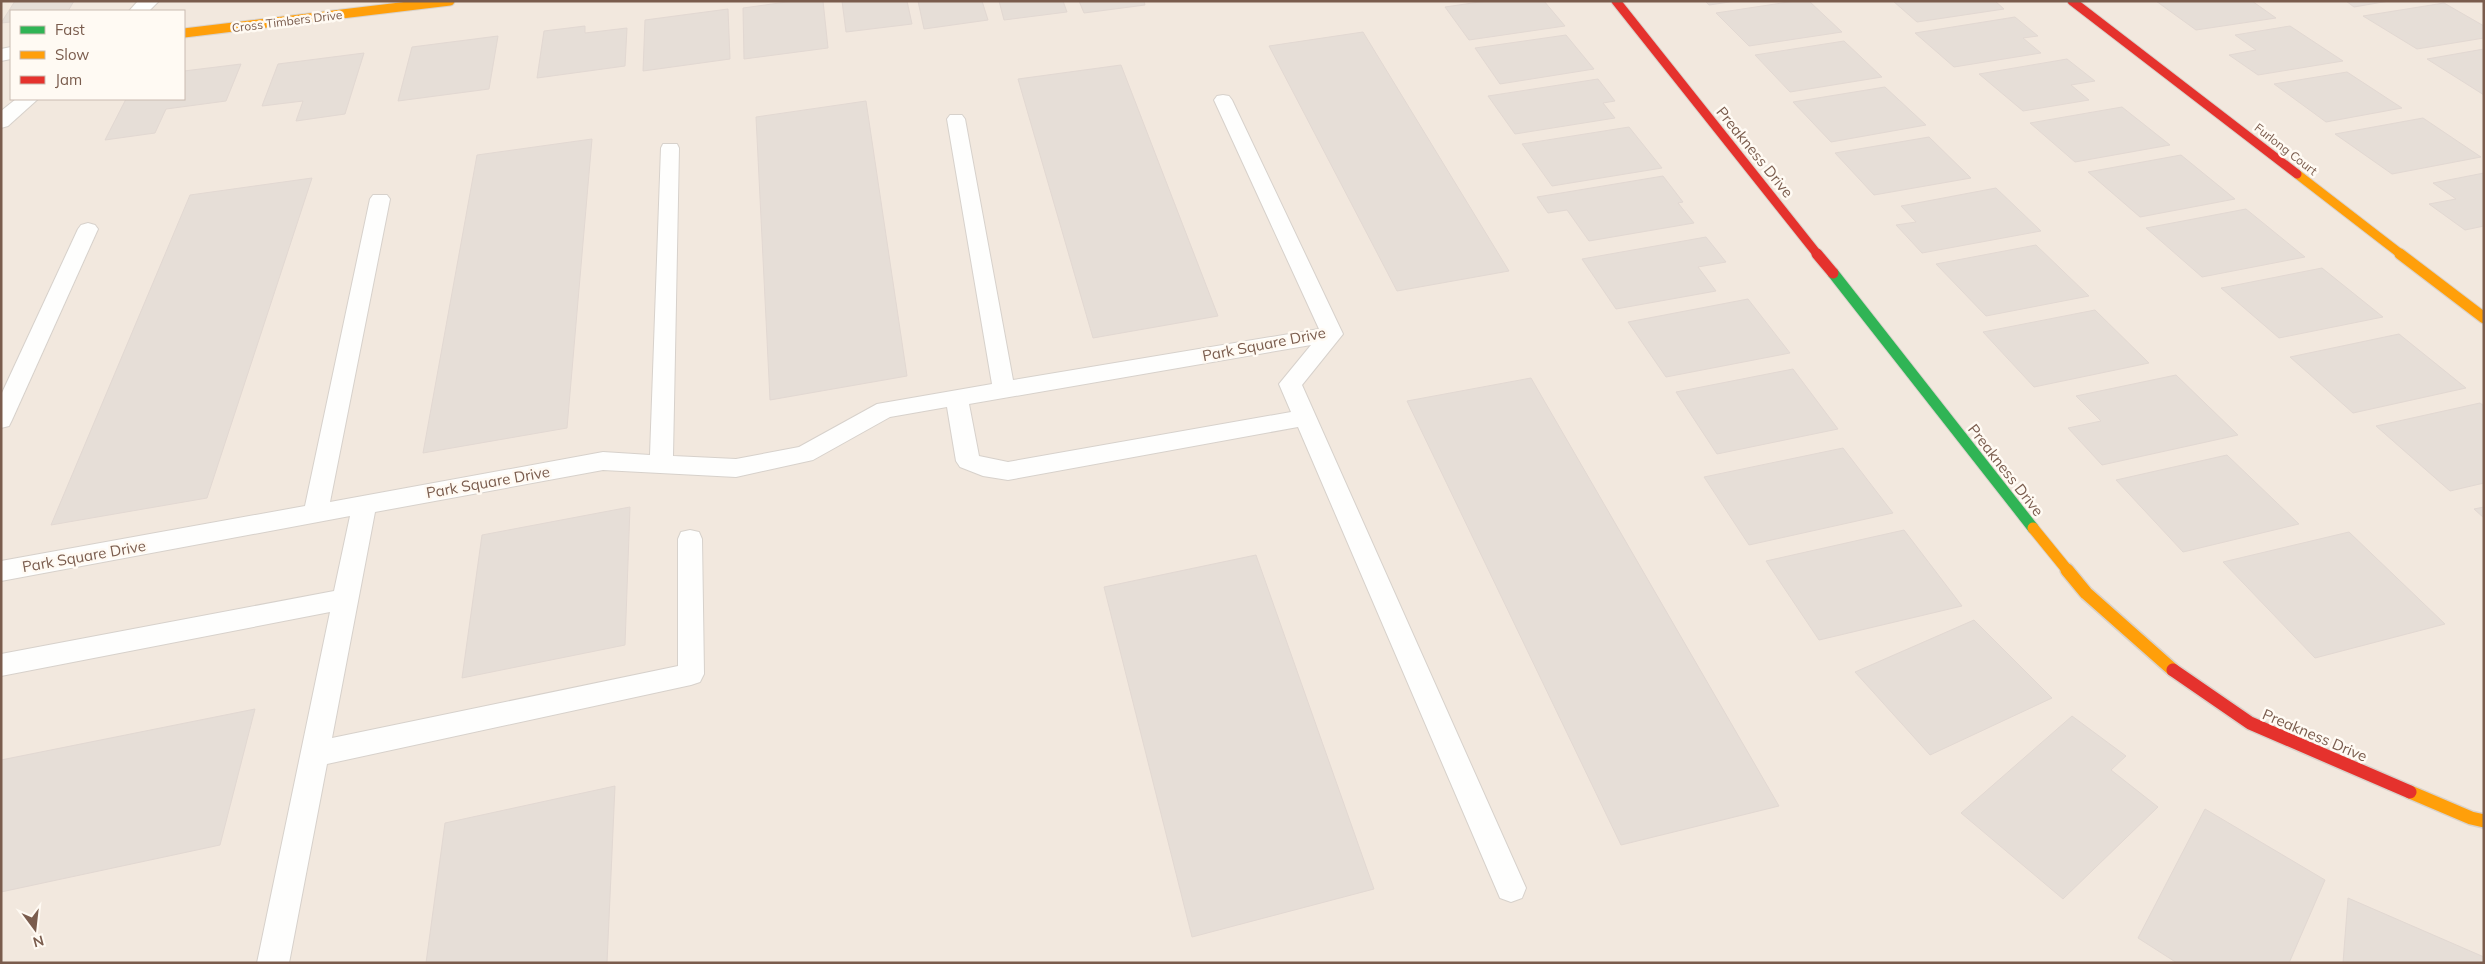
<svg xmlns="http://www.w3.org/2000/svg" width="2485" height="964" font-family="Mulish,sans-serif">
<rect width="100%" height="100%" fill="#f9f5f0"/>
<path fill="#f2e8de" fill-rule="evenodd" d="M1,1H2484V963H1ZM11,11H184V99H11Z"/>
<g fill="#e6ded7" stroke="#e2d8d2">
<polygon points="15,1 74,1 68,11 11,11 11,22 1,23"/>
<polygon points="794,1 823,1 828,48 744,59 743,8"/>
<polygon points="842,1 907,1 912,24 846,32"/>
<polygon points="918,1 982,1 988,20 924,29"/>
<polygon points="999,1 1063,1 1067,12 1004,20"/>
<polygon points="1079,1 1144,1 1145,5 1084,13"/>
<polygon points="1486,1 1544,1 1565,26 1469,40 1445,7"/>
<polygon points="1705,1 1736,1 1709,5"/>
<polygon points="1795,1 1809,1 1842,32 1749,46 1716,13"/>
<polygon points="1893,1 1995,1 2004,9 1917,22"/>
<polygon points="2156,1 2252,1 2276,18 2196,30"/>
<polygon points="2346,1 2389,1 2354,7"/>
<polygon points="2444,3 2484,26 2484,38 2417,49 2363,16"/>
<polygon points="728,9 730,59 643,71 645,20"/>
<polygon points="2015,17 2038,36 2023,38 2041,53 1954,67 1915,33"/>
<polygon points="585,26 585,33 627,28 625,66 537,78 544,31"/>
<polygon points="2290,26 2343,61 2258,75 2229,55 2256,50 2235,35"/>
<polygon points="1363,32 1509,271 1397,291 1269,46"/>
<polygon points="1566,35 1594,69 1500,84 1475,48"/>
<polygon points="498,36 489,89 398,101 412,47"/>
<polygon points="1844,41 1882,77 1790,92 1755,55"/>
<polygon points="2484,49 2484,95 2427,59"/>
<polygon points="364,53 345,114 296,121 303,101 262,106 278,64"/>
<polygon points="2067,59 2095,81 2071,85 2089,100 2023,111 1979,74"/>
<polygon points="241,64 226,101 166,109 155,133 105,140 126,99 184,99 184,71"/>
<polygon points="1121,65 1218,316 1093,338 1018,79"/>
<polygon points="2347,72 2402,108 2326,122 2274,84"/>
<polygon points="1598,79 1615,101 1603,103 1615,118 1515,134 1488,96"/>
<polygon points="1885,87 1926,125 1831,142 1793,102"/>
<polygon points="866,101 907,376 770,400 756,117"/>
<polygon points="2122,107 2170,145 2075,162 2030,123"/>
<polygon points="2423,118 2481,157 2392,174 2335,134"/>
<polygon points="1629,127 1662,168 1552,186 1522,144"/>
<polygon points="1929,137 1971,178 1874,195 1835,153"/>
<polygon points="592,139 567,428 423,453 477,155"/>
<polygon points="2181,155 2235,199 2140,217 2088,172"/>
<polygon points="2484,173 2484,226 2465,230 2429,204 2456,199 2433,183"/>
<polygon points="1663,176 1683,202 1678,203 1694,223 1589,241 1567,210 1548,213 1537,197"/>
<polygon points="312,178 207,498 51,525 190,195"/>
<polygon points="1996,188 2041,231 1922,253 1896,225 1916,222 1901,206"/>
<polygon points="2246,209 2305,257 2202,277 2146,228"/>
<polygon points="1706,237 1726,262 1698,267 1716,291 1616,309 1582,259"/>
<polygon points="2036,245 2089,296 1986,316 1936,264"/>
<polygon points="2322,268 2383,317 2279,338 2221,288"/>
<polygon points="1748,299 1790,353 1666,377 1628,322"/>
<polygon points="2095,310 2149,363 2034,387 1983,332"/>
<polygon points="2399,334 2466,388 2353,413 2290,357"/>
<polygon points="1793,369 1838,429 1717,454 1676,392"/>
<polygon points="2176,375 2238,435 2102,465 2068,428 2101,421 2076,396"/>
<polygon points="1531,378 1779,806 1621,845 1407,401"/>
<polygon points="2480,403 2484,406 2484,483 2450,491 2376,426"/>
<polygon points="1843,448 1893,513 1749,545 1704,477"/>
<polygon points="2227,455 2299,524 2183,552 2116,480"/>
<polygon points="630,507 625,645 462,678 482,535"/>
<polygon points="2484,507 2484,518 2474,509"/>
<polygon points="1904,530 1962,606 1819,640 1766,561"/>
<polygon points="2349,532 2445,624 2315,658 2223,562"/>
<polygon points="1256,555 1374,889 1192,937 1104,587"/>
<polygon points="1974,620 2052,698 1930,755 1855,672"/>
<polygon points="255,709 220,845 1,892 1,760"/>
<polygon points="2072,716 2126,756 2111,770 2158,807 2063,899 1961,813"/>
<polygon points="615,786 607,963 426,963 445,823"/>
<polygon points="2205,809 2325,880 2289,963 2177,963 2138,938"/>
<polygon points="2348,898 2484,957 2484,963 2343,963"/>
</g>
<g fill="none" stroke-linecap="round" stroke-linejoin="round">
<defs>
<g id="lane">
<path d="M1223,95L1229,96L1232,100L1343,334L1302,385L1526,888L1522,898L1511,902L1500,898L1298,427L1008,480L983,476L960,467L956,461L947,407L890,417L813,460L736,477L603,470L375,512L332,738L678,666V539L681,532L690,530L699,532L702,539L704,674L700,682L691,685L327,764L289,963H257L330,612L1,676V654L334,591L350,516L1,581V561L305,506L370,199L373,195H387L390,199L330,502L603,452L650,455L661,148L663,144H677L679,148L673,456L736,459L799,447L877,404L992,384L947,119L950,115H962L965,119L1013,380L1319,329L1214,100L1217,96ZM1311,345L1279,384L1291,412L1008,462L979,456L969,404Z"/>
<polygon points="88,223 95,225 98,229 12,420 9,426 1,428 1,395 78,229 81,225"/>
</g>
<g id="street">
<polygon points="138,1 159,1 149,11 129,11"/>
<polygon points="11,47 11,59 1,61 1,49"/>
<polygon points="16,99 38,99 8,126 1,128 1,111"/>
</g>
<polyline id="fast" points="1833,273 2033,528"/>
<g id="slow-far2">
<polyline points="184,33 450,1"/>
<polyline points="2297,174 2402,255"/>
</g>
<g id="slow-far1">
<polyline points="2400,254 2484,318"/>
<polyline points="2033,528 2068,571"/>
</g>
<g id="slow">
<polyline points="2067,570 2086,593 2173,670"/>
<polyline points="2410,792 2471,818 2484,821"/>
</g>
<g id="jam-far2">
<polyline points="1616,1 1818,255"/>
<polyline points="2072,1 2297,174"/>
</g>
<polyline id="jam-far1" points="1817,254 1833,273"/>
<polyline id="jam" points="2173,670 2250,723 2410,792"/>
</defs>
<use href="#lane" stroke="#d7d1cb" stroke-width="2"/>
<use href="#street" stroke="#d7d1cb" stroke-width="2"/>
<use href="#fast" stroke="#d9d2cb" stroke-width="13"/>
<use href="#slow-far2" stroke="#d9d2cb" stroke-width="11"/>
<use href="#slow-far1" stroke="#d9d2cb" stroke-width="13"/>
<use href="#slow" stroke="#d9d2cb" stroke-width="16"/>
<use href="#jam-far2" stroke="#d9d2cb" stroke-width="11"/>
<use href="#jam-far1" stroke="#d9d2cb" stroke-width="13"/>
<use href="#jam" stroke="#d9d2cb" stroke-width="16"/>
<use href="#lane" fill="#fefefd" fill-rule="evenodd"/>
<use href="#street" fill="#fefefd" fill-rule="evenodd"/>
<use href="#fast" stroke="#30b455" stroke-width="11"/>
<use href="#slow-far2" stroke="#ff9f0a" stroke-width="9"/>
<use href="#slow-far1" stroke="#ff9f0a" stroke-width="11"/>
<use href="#slow" stroke="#ff9f0a" stroke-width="13"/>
<use href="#jam-far2" stroke="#e5322d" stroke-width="9"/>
<use href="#jam-far1" stroke="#e5322d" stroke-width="11"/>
<use href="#jam" stroke="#e5322d" stroke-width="13"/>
</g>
<g text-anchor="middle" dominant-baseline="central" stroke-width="5" stroke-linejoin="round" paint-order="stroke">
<g font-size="12" fill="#7a5c4d" stroke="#fffaf3">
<text transform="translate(287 21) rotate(-7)">Cross Timbers Drive</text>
<text transform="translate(2286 149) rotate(38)">Furlong Court</text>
</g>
<g font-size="15" fill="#7a5c4d" stroke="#fffaf3">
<text transform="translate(1755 152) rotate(51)">Preakness Drive</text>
<text transform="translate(1264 344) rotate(-11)">Park Square Drive</text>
<text transform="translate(2006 470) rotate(52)">Preakness Drive</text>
<text transform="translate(488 482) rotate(-10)">Park Square Drive</text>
<text transform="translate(84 556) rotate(-10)">Park Square Drive</text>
<text transform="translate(2315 735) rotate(23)">Preakness Drive</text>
</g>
</g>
<rect width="2485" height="964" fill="none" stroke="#7a5c4d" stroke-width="5"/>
<rect x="10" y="10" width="175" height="90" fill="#fffaf3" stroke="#cabbb1"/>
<rect x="20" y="26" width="25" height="8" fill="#30b455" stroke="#cabbb1"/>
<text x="55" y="35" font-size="15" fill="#7a5c4d">Fast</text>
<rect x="20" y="51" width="25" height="8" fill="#ff9f0a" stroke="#cabbb1"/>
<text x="55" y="60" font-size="15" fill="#7a5c4d">Slow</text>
<rect x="20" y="76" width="25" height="8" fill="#e5322d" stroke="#cabbb1"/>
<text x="55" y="85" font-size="15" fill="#7a5c4d">Jam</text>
<g transform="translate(35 929) rotate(165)" stroke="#fffaf3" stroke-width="4" paint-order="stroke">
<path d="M0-4L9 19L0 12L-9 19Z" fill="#7a5c4d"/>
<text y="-8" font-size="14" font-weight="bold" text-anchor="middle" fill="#7a5c4d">N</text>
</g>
</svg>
